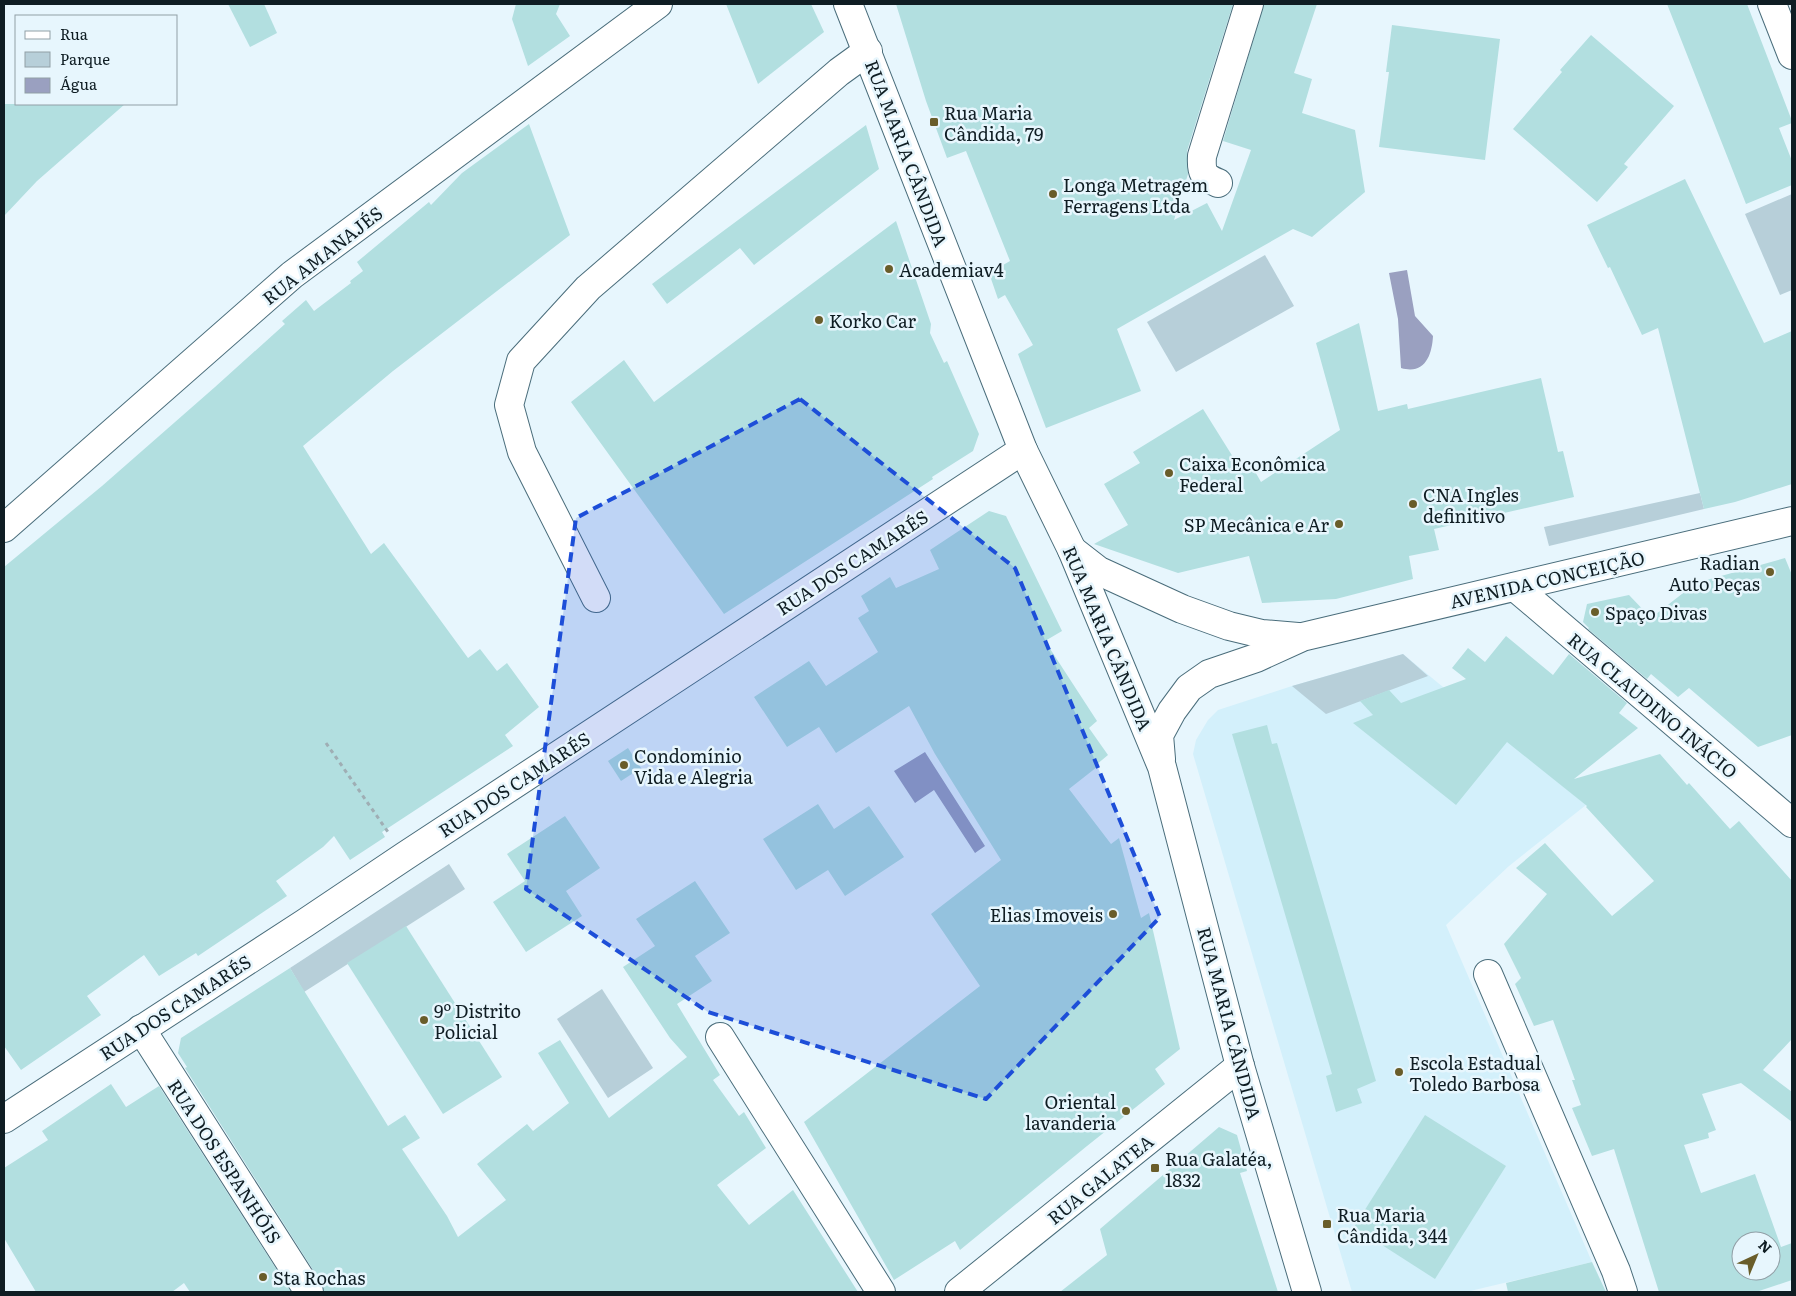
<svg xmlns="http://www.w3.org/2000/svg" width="1796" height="1296" font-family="Literata,serif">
<rect width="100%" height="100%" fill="#e7f6fd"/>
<polygon fill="#d3f0fb" points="1403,654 1586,805 1509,866 1446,925 1592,1262 1466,1292 1352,1292 1193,754 1196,740 1208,720 1218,710 1292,686"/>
<g fill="#b7cfd9">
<polygon points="1792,194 1792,290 1780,295 1745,214"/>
<polygon points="1265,255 1294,306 1176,372 1147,322"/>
<polygon points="1700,493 1704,509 1549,546 1544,527"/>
<polygon points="1403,654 1428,676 1326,714 1292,686"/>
<polygon points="449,864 465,889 304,992 290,968"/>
<polygon points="602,989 653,1068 608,1098 557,1019"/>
</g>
<g fill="#9aa0c0">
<path d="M1407,270L1415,316L1433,336C1432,355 1425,375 1401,368L1398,319L1389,273Z"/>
<polygon points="925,752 985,846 975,853 934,790 915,803 894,771"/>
</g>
<g fill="#b2dfe0" fill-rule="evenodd">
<polygon points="228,4 264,4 277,33 250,47"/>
<polygon points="516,4 560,4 556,14 570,36 528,66 512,19"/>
<polygon points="726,4 811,4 824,32 758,84"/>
<polygon points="896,4 1233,4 1187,151 1188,174 1174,220 1207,203 1222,231 1251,150 1223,141 1264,4 1317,4 1294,73 1312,79 1302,113 1355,130 1365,192 1312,237 1293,229 1117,329 1141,391 1046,428 1018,354 1033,345 1005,295 998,299 989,273 1010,261 966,151 947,158 926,101"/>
<polygon points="1667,4 1747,4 1792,121 1792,123 1779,128 1792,161 1792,185 1746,204"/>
<polygon points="1392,25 1500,39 1485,160 1379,147 1389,72 1386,72"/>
<polygon points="1591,35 1674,106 1624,164 1628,167 1597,202 1513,129 1562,72 1560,70"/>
<polygon points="4,104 125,104 37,181 4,216"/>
<polygon points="529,124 570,235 393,371 303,446 371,554 384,543 468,658 480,649 497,671 507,663 539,707 505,735 513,746 382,832 385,837 350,860 334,836 323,847 276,881 287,896 198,956 196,953 159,976 144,955 87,996 101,1015 21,1070 4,1046 4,567 102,486 215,387 285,324 282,321 306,300 314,311 351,283 350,281 363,271 357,262 429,202 431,205 462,173"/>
<polygon points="866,125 879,169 754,265 740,248 667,304 652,284"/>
<polygon points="1685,179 1764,343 1792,331 1792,484 1735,502 1704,509 1658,328 1642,335 1610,267 1608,268 1587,225"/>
<polygon points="896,221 931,324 930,333 944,363 947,361 979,434 973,451 932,477 933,479 724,614 571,402 624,360 654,402"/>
<polygon points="1359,323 1378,411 1407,404 1408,409 1541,378 1558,452 1563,451 1574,497 1434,529 1439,550 1409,556 1413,579 1336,599 1262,603 1249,556 1178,573 1094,544 1128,525 1104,484 1140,463 1133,452 1203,409 1243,473 1253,468 1261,482 1340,430 1316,343"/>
<polygon points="989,511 1006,516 1062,631 1045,641 1097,721 1089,728 1108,755 1096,765 1097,767 1069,789 1111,844 1119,838 1141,918 1149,913 1180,1049 1155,1069 1165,1084 1087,1146 960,1250 955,1241 894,1280 804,1122 980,986 931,914 1001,860 935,754 909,706 836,753 819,727 787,747 754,697 809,661 826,686 878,652 858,618 869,611 861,596 890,577 896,588 939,569 930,550"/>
<polygon points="1785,558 1792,575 1792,735 1758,747 1689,688 1678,697 1651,674 1647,679 1588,629 1589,628 1583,622 1587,604 1629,595 1651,618 1696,583"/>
<path d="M1506,636L1553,675L1569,654L1627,703L1619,713L1638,728L1574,779L1660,754L1687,785L1689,783L1730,829L1739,821L1792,881V1039L1763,1070L1792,1092V1122L1741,1083L1702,1094L1716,1130L1708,1133L1709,1138L1684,1145L1701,1193L1755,1174L1781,1247L1792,1243V1280L1756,1292H1659L1614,1149L1592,1156L1572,1108L1581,1105L1572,1080H1575L1553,1020L1534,1026L1515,984L1521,978L1504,944L1547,894L1516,868L1545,843L1612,916L1654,881L1586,807L1587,806L1507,742L1456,805L1353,723L1373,715L1360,701L1389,690L1401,703L1466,679L1452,668L1468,648L1485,662ZM1741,1241H1771V1271H1741Z"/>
<polygon points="1267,725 1272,744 1277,743 1376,1081 1357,1089 1362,1103 1336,1112 1326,1076 1332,1074 1232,734"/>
<polygon points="628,748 641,768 621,781 608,761"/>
<polygon points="818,804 834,829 869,806 904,857 845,896 828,870 796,890 763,839"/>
<polygon points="565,816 600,868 566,891 582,916 526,952 493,902 525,881 507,854"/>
<polygon points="695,881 730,933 695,956 712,981 677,1004 720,1075 713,1080 739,1116 744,1112 766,1148 717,1185 749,1225 793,1190 858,1292 324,1292 322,1284 185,1068 187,1067 178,1053 181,1038 290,968 388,1126 405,1115 420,1138 402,1149 447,1216 458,1237 506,1200 477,1164 527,1124 533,1131 569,1103 538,1053 560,1040 609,1118 687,1057 670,1038 623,967 655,946 636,919"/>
<polygon points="406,926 502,1077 443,1114 347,963"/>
<polygon points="111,1084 126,1107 159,1086 291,1292 190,1292 184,1283 172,1292 36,1292 4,1238 4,1168 48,1140 42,1131"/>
<polygon points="1425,1115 1506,1166 1435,1279 1354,1227"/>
<polygon points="1219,1127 1237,1135 1247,1171 1240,1173 1278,1292 1060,1292 1107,1255 1100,1229"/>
<polygon points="1592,1262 1606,1292 1508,1292 1506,1283"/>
</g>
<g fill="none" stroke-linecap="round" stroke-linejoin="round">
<defs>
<g id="minor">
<polyline points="1772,4 1792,55"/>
<path d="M1218,183C1203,177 1201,172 1202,156L1249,4"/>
<polyline points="4,528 292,275 658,4"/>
<polyline points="1515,587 1792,823"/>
<polyline points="596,598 522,452 509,405 521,361 588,288 839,72 868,51"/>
<polyline points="1488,974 1616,1271 1623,1292"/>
<polyline points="141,1029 309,1292"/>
<polyline points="720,1037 881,1292"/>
<polyline points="4,1119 305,923 405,856 1023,450"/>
</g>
<g id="major">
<polyline points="848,4 1023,450 1072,550 1162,767 1240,1066 1307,1292"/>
<polyline points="1072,550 1099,571 1182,609 1229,626 1262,634 1298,637"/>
<polyline points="1161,759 1159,735 1172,711 1189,688 1209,674 1256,658 1302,637 1792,521"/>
<polyline points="959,1292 1240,1066"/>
</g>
</defs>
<use href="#minor" stroke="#4a6d7b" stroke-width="30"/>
<use href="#major" stroke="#4a6d7b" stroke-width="30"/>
<polyline stroke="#9faeb4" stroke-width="3" stroke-dasharray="4 4" stroke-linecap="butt" points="326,743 388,832"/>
<use href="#minor" stroke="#fff" stroke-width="28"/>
<use href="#major" stroke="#fff" stroke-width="28"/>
</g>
<path fill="#1d4ed8" fill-opacity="0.2" stroke="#1d4ed8" stroke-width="4" stroke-dasharray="10 6" stroke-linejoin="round" d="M800,399L1015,568L1160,917L986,1099L708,1012L526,889L576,518Z"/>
<g fill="#695d2a" stroke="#e7f6fd" stroke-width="2">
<rect x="929" y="117" width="10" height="10" rx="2.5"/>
<circle cx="1053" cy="194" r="5"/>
<circle cx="889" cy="269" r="5"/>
<circle cx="819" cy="320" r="5"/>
<circle cx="1169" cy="473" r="5"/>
<circle cx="1413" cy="504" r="5"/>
<circle cx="1339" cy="524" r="5"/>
<circle cx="1770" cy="572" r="5"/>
<circle cx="1595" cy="612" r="5"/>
<circle cx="624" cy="765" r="5"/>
<circle cx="1113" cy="914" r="5"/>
<circle cx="424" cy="1020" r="5"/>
<circle cx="1399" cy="1072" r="5"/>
<circle cx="1126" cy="1111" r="5"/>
<rect x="1150" y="1163" width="10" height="10" rx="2.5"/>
<rect x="1322" y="1219" width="10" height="10" rx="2.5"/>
<circle cx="263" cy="1277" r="5"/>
</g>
<g text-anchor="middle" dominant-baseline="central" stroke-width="5" stroke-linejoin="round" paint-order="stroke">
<g font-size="18" fill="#0f1d23" stroke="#e7f6fd" text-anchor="start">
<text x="944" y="112">Rua Maria<tspan x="944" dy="21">Cândida, 79</tspan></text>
<text x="1063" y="184">Longa Metragem<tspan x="1063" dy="21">Ferragens Ltda</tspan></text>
<text x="899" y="269">Academiav4</text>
<text x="829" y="320">Korko Car</text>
<text x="1179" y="463">Caixa Econômica<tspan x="1179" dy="21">Federal</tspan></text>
<text x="1423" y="494">CNA Ingles<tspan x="1423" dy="21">definitivo</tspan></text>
<text x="1329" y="524" text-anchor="end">SP Mecânica e Ar</text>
<text x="1760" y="562" text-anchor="end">Radian<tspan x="1760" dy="21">Auto Peças</tspan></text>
<text x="1605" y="612">Spaço Divas</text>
<text x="634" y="755">Condomínio<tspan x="634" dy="21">Vida e Alegria</tspan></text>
<text x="1103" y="914" text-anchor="end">Elias Imoveis</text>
<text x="434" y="1010">9º Distrito<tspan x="434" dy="21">Policial</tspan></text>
<text x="1409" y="1062">Escola Estadual<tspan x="1409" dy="21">Toledo Barbosa</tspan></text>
<text x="1116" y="1101" text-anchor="end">Oriental<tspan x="1116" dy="21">lavanderia</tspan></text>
<text x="1165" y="1158">Rua Galatéa,<tspan x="1165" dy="21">1832</tspan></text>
<text x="1337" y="1214">Rua Maria<tspan x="1337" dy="21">Cândida, 344</tspan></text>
<text x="273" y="1277">Sta Rochas</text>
</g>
<g font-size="18" fill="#0f1d23" stroke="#e7f6fd">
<text transform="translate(907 153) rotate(69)">RUA MARIA CÂNDIDA</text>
<text transform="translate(322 255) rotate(-38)">RUA AMANAJÉS</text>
<text transform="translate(852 562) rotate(-33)">RUA DOS CAMARÉS</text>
<text transform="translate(1547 579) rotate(-13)">AVENIDA CONCEIÇÃO</text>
<text transform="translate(1108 638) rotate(67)">RUA MARIA CÂNDIDA</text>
<text transform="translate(1653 705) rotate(40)">RUA CLAUDINO INÁCIO</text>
<text transform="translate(514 784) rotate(-33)">RUA DOS CAMARÉS</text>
<text transform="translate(175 1007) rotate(-33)">RUA DOS CAMARÉS</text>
<text transform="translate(1230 1023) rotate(75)">RUA MARIA CÂNDIDA</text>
<text transform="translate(225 1161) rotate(57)">RUA DOS ESPANHÓIS</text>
<text transform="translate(1100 1179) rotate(-39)">RUA GALATEA</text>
</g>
</g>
<rect width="1796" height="1296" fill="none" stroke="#0f1d23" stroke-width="10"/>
<rect x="15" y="15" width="162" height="90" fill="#e7f6fd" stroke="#919fa6"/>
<rect x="25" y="31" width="25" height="8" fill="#ffffff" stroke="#919fa6"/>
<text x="60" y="40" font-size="15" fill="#0f1d23">Rua</text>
<rect x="25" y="52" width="25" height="15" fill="#b7cfd9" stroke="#919fa6"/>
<text x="60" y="65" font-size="15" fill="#0f1d23">Parque</text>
<rect x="25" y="78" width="25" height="15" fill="#9aa0c0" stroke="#919fa6"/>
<text x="60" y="90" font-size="15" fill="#0f1d23">Água</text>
<g transform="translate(1756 1256) rotate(44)"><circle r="24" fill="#e7f6fd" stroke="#919fa6"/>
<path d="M0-4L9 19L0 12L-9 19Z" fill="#695d2a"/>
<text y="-8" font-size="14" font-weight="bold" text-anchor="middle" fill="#0f1d23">N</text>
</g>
</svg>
